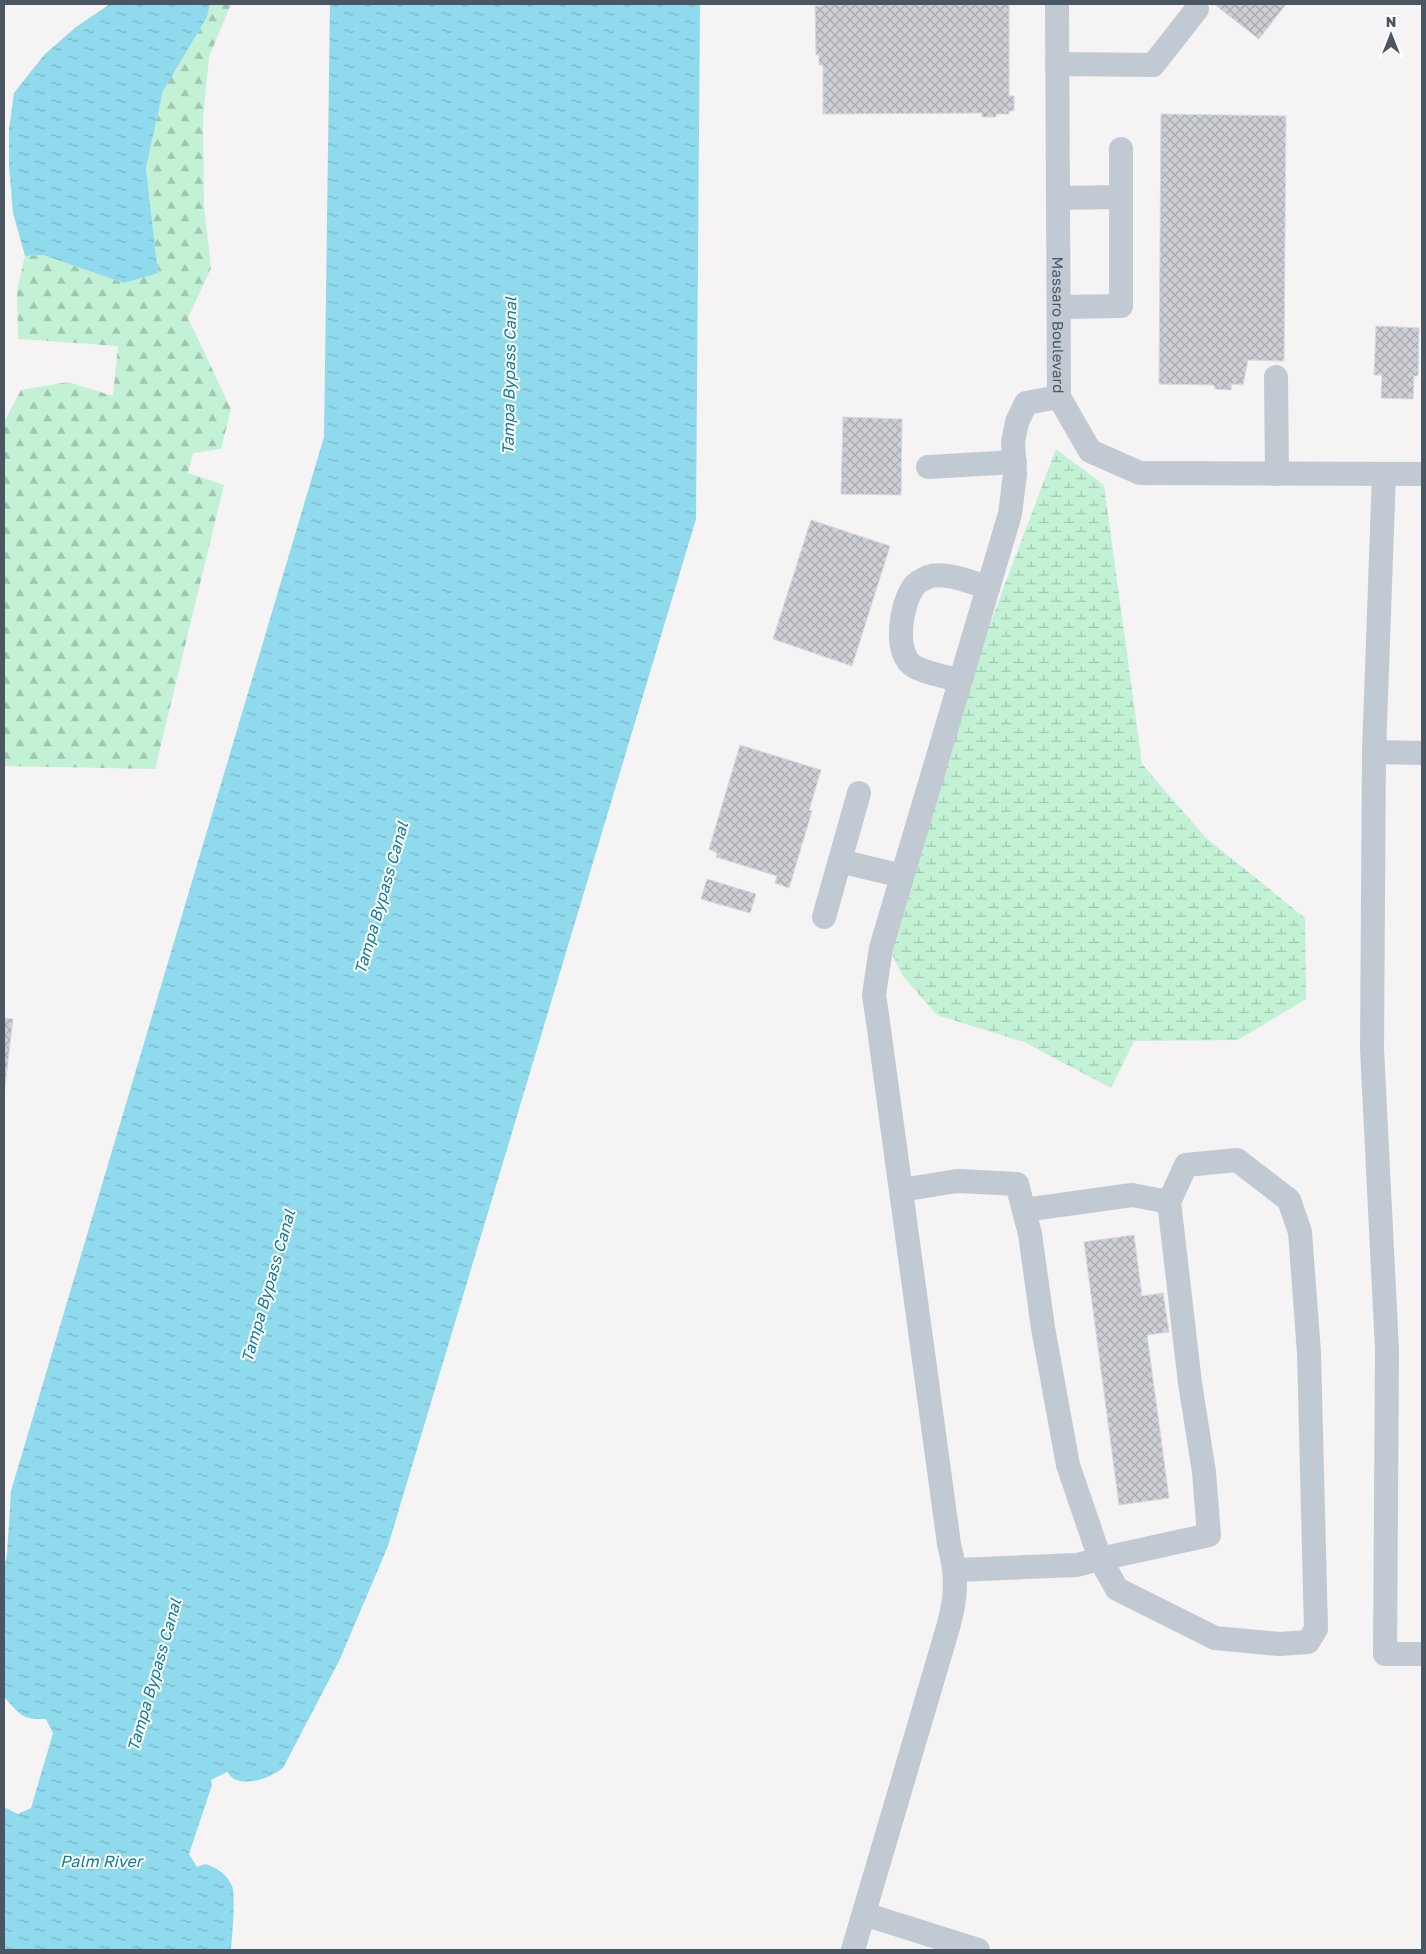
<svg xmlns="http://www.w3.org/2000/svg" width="1426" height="1954" font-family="'Golos Text',sans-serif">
<defs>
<pattern id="forest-firs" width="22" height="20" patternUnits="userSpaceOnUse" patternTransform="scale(1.25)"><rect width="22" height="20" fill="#c3f1d5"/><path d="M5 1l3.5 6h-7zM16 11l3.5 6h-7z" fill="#a0c6b0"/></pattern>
<pattern id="wetland-marsh" width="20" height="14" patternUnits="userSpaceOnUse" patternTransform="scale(1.25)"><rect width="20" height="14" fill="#c3f1d5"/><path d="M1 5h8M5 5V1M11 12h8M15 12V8" fill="none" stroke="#a0c6b0"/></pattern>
<pattern id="water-ripples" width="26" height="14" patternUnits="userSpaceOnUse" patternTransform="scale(1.25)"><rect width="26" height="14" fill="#90daee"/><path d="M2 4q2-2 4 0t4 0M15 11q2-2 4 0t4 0" fill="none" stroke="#78b4c4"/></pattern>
<pattern id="building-cross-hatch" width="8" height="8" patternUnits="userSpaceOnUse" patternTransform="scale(1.25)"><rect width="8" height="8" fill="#cdcfd5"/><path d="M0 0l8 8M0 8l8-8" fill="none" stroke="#a8abb0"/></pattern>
</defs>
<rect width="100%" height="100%" fill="#f5f3f3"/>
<polygon fill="url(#forest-firs)" points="210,4 231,4 209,57 203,119 204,206 211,268 188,318 231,409 221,449 193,453 188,473 224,485 155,769 4,766 4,422 21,390 68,382 113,396 118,346 18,339 17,290 25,256 43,255 124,283 158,273 146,168 163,91 207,17"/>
<polygon fill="url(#wetland-marsh)" points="1056,449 1104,485 1142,764 1206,838 1305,918 1306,999 1238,1040 1134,1041 1111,1088 1024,1042 937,1015 902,975 877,923"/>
<g fill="url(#water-ripples)">
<polygon points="110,4 210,4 207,17 163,91 146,168 158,273 124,283 43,255 25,256 13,213 9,166 9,129 14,93 44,55 76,27"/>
<path d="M330,4H700L696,519L388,1546L340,1659L283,1768C271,1777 252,1785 236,1780C233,1779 229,1774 227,1772L211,1780L212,1785L189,1854L197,1867L205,1864C217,1868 227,1874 232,1886C236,1895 232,1938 231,1950H4V1807L18,1814L31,1808L53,1733L46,1719C21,1720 20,1714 4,1697V1570L7,1554L11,1491L324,437Z"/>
</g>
<g fill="url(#building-cross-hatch)" stroke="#d7d9de">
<polygon points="823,4 1009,4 1009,96 1014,96 1014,111 1009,111 1009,114 996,114 996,117 982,117 982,113 823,114 823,65 819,65 819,55 816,55 815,6 823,6"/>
<polygon points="1214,4 1286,4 1259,39"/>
<polygon points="1161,114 1286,116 1284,361 1248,360 1243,385 1232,384 1231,390 1215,389 1214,385 1159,384"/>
<polygon points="1376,326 1419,328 1418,376 1414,376 1413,399 1381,398 1382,375 1374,375"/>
<polygon points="843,417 902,419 901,495 841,494"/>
<polygon points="811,520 890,546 852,666 773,639"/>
<polygon points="740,745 821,770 809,810 812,811 789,888 775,883 777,876 716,857 717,853 709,849"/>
<polygon points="707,879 756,894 750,913 701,899"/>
<polygon points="4,1018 13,1019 4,1093"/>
<polygon points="1134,1235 1142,1296 1163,1293 1169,1332 1147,1335 1169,1498 1119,1505 1084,1242"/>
</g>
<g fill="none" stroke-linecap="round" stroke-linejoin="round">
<g stroke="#c1cad2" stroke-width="24">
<path id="s1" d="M1057,4L1059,397L1090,451L1140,473L1422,474"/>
<polyline points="1057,64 1153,65 1197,9"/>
<polyline points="1121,149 1121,197"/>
<polyline points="1058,198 1121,197 1121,306 1059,307"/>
<polyline points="1276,377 1277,474"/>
<polyline points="928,467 1015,462"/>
<polyline points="1384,474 1374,752 1372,1048 1387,1350 1385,1654 1422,1654"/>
<path d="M959,680C946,677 926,673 915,667C892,655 901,602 915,585C917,582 924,579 928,577C944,571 972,582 988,588"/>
<polyline points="1374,752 1422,753"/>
<polyline points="840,861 902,876"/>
<polyline points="824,917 859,793"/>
<polygon points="1237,1160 1289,1200 1300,1232 1309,1353 1316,1629 1308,1642 1279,1644 1215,1638 1117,1589 1100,1559 1209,1535 1204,1472 1190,1383 1169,1202 1186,1165"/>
<polyline points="901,1190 957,1181 1017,1184 1030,1234 1043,1328 1068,1465 1100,1559 1077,1565 956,1570"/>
<polyline points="1024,1210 1132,1195 1169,1202"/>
<polyline points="864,1914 978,1950"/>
<path d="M853,1950L949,1624C957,1593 957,1575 949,1544L878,1022L874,995L881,948L1010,514L1015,474L1013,442L1017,422L1026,403L1059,397"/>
</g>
</g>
<g text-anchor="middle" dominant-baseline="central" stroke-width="4" stroke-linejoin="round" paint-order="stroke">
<g font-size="15" fill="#4a5661" stroke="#fff">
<text stroke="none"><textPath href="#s1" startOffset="321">Massaro Boulevard</textPath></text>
</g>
<g font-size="16" font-style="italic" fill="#0c7c9b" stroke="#fff">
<text transform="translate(509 376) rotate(-89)">Tampa Bypass Canal</text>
<text transform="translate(381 898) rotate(-74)">Tampa Bypass Canal</text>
<text transform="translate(268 1286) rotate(-74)">Tampa Bypass Canal</text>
<text transform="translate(154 1675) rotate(-74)">Tampa Bypass Canal</text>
<text x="101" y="1861">Palm River</text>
</g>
</g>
<rect width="1426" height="1954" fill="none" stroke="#4a5661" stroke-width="10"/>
<g transform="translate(1391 35)" stroke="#ffffff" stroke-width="4" paint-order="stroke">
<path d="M0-4L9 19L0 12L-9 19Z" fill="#4a5661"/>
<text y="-8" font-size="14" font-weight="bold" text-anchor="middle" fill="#4a5661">N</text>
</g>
</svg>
